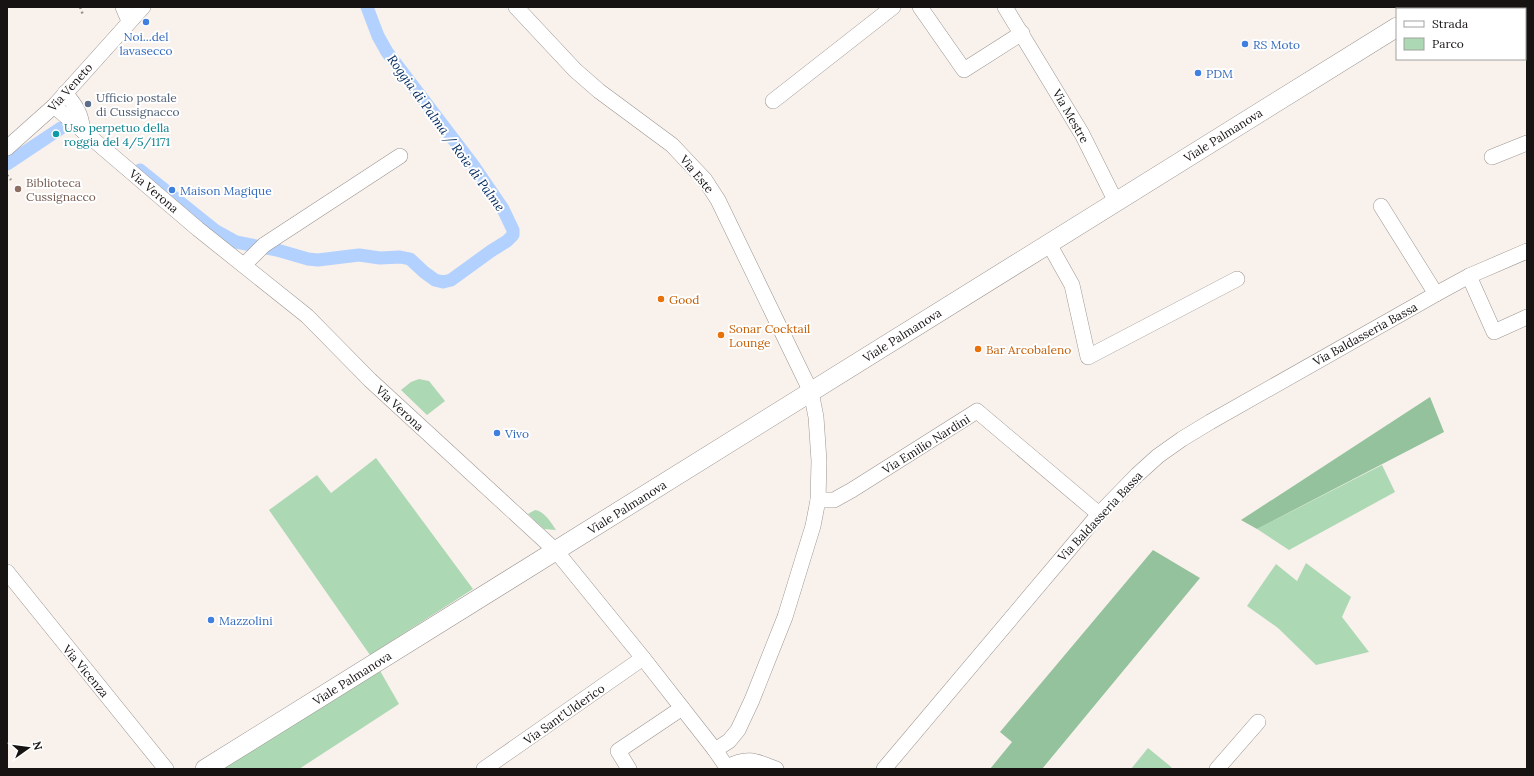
<svg xmlns="http://www.w3.org/2000/svg" width="1534" height="776" font-family="Lora,serif">
<rect width="100%" height="100%" fill="#f9f1ec"/>
<g fill="#add8b4">
<polygon points="419,379 429,381 445,401 427,415 401,390 411,382"/>
<polygon points="376,458 473,589 370,655 269,510 317,475 331,493"/>
<polygon points="1382,465 1395,492 1289,550 1257,529"/>
<path d="M535,510C544,511 551,522 556,530L544,529L528,514Z"/>
<polygon points="1306,563 1351,597 1342,617 1369,652 1316,665 1278,628 1247,606 1276,564 1297,581"/>
<polygon points="379,669 399,704 299,769 221,769"/>
<polygon points="1148,748 1170,766 1173,769 1131,769"/>
</g>
<g fill="#94c29c">
<polygon points="1430,397 1444,432 1257,529 1241,520"/>
<polygon points="1153,550 1200,578 1042,769 990,769 1012,742 1000,732"/>
</g>
<g fill="none" stroke-linecap="round" stroke-linejoin="round">
<g stroke="#b2d1fe" stroke-width="13">
<polyline points="7,164 61,128"/>
<polyline points="140,170 216,231 236,242 277,250 308,259 318,260 359,255 380,258 400,257 410,259 424,272 435,280 443,282 451,280 491,251 507,241 513,235 513,230 503,209 473,165 387,52 378,36 367,7"/>
</g>
<defs>
<g id="minor">
<polyline points="123,7 129,21"/>
<polyline points="516,7 575,70 599,91 672,145 705,180 718,200 811,392 816,417 819,461 818,500 813,526 785,617 752,700 738,730 729,741 715,750"/>
<polyline points="920,7 964,70 1022,33"/>
<polyline points="1005,7 1082,134 1116,202"/>
<path d="M65,93C76,106 81,113 83,131"/>
<polyline points="773,101 893,7"/>
<polyline points="54,106 198,229 307,316 370,380 556,551 643,658 715,750 728,769"/>
<polyline points="7,148 54,106 143,7"/>
<polyline points="1492,157 1527,143"/>
<polyline points="1381,206 1436,294"/>
<polyline points="1049,244 1072,285 1088,357 1237,279"/>
<polyline points="244,265 264,245 400,156"/>
<polyline points="1469,276 1494,332 1527,317"/>
<polyline points="818,500 834,500 852,490 977,411 1099,514"/>
<polyline points="7,572 166,769"/>
<path d="M727,767C748,756 756,761 776,769"/>
<polyline points="484,769 643,658"/>
<polyline points="629,769 618,751 682,708"/>
<polyline points="884,769 1099,514 1137,475 1158,456 1182,439 1210,422 1436,294 1469,276 1527,251"/>
<polyline points="1217,769 1258,722"/>
</g>
<g id="major">
<polyline points="1425,9 1428,7"/>
<polyline points="205,769 1397,27"/>
</g>
</defs>
<use href="#minor" stroke="#9c9591" stroke-width="16"/>
<use href="#major" stroke="#9c9591" stroke-width="20"/>
<g stroke="#98928e" stroke-width="2.5" stroke-dasharray="2 3" stroke-linecap="butt">
<polyline points="80,7 83,15"/>
<polyline points="7,175 11,180"/>
</g>
<use href="#minor" stroke="#fff" stroke-width="15"/>
<use href="#major" stroke="#fff" stroke-width="19"/>
</g>
<g fill="#3f7fe0" stroke="#fff" stroke-width="1.5">
<circle cx="146" cy="22" r="4"/>
<circle cx="1245" cy="44" r="4"/>
<circle cx="1198" cy="73" r="4"/>
<circle cx="172" cy="190" r="4"/>
<circle cx="497" cy="433" r="4"/>
<circle cx="211" cy="620" r="4"/>
</g>
<circle fill="#5c6f8a" stroke="#fff" stroke-width="1.5" cx="88" cy="104" r="4"/>
<circle fill="#0f9aa8" stroke="#fff" stroke-width="1.5" cx="56" cy="134" r="4"/>
<circle fill="#8d6e63" stroke="#fff" stroke-width="1.5" cx="18" cy="189" r="4"/>
<g fill="#e8710a" stroke="#fff" stroke-width="1.5">
<circle cx="661" cy="299" r="4"/>
<circle cx="721" cy="335" r="4"/>
<circle cx="978" cy="349" r="4"/>
</g>
<g text-anchor="middle" dominant-baseline="central" stroke-width="4" stroke-linejoin="round" paint-order="stroke">
<g font-size="12" fill="#366cbe" stroke="#fff" text-anchor="start">
<text x="146" y="36" text-anchor="middle">Noi...del<tspan x="146" dy="14">lavasecco</tspan></text>
<text x="1253" y="44">RS Moto</text>
<text x="1206" y="73">PDM</text>
<text x="180" y="190">Maison Magique</text>
<text x="505" y="433">Vivo</text>
<text x="219" y="620">Mazzolini</text>
</g>
<g font-size="12" fill="#161312" stroke="#fff">
<text transform="translate(70 87) rotate(-48)">Via Veneto</text>
<text transform="translate(1071 116) rotate(60)">Via Mestre</text>
<text transform="translate(1223 135) rotate(-32)">Viale Palmanova</text>
<text transform="translate(697 174) rotate(50)">Via Este</text>
<text transform="translate(154 191) rotate(40)">Via Verona</text>
<text transform="translate(1365 334) rotate(-29)">Via Baldasseria Bassa</text>
<text transform="translate(902 335) rotate(-32)">Viale Palmanova</text>
<text transform="translate(400 408) rotate(43)">Via Verona</text>
<text transform="translate(926 444) rotate(-32)">Via Emilio Nardini</text>
<text transform="translate(627 507) rotate(-32)">Viale Palmanova</text>
<text transform="translate(1100 516) rotate(-47)">Via Baldasseria Bassa</text>
<text transform="translate(86 671) rotate(50)">Via Vicenza</text>
<text transform="translate(352 678) rotate(-32)">Viale Palmanova</text>
<text transform="translate(564 714) rotate(-35)">Via Sant'Ulderico</text>
</g>
<g font-size="12" fill="#4e5e75" stroke="#fff" text-anchor="start">
<text x="96" y="97">Ufficio postale<tspan x="96" dy="14">di Cussignacco</tspan></text>
</g>
<g font-size="12" fill="#0d838f" stroke="#fff" text-anchor="start">
<text x="64" y="127">Uso perpetuo della<tspan x="64" dy="14">roggia del 4/5/1171</tspan></text>
</g>
<g font-size="12" fill="#785e54" stroke="#fff" text-anchor="start">
<text x="26" y="182">Biblioteca<tspan x="26" dy="14">Cussignacco</tspan></text>
</g>
<g font-size="12" fill="#c56008" stroke="#fff" text-anchor="start">
<text x="669" y="299">Good</text>
<text x="729" y="328">Sonar Cocktail<tspan x="729" dy="14">Lounge</tspan></text>
<text x="986" y="349">Bar Arcobaleno</text>
</g>
<g font-size="13" font-style="italic" fill="#052c60" stroke="#fff">
<text transform="translate(446 133) rotate(54)">Roggia di Palma / Roie di Palme</text>
</g>
</g>
<rect width="1534" height="776" fill="none" stroke="#161312" stroke-width="16"/>
<rect x="1396" y="8" width="130" height="52" fill="#ffffff" stroke="#a2a1a0"/>
<rect x="1404" y="21" width="20" height="6" fill="#ffffff" stroke="#a2a1a0"/>
<text x="1432" y="28" font-size="12" fill="#161312">Strada</text>
<rect x="1404" y="38" width="20" height="12" fill="#add8b4" stroke="#a2a1a0"/>
<text x="1432" y="48" font-size="12" fill="#161312">Parco</text>
<g transform="translate(28 748) rotate(76)" stroke="#ffffff" stroke-width="3" paint-order="stroke">
<path d="M0-3L7 15L0 10L-7 15Z" fill="#161312"/>
<text y="-6" font-size="11" font-weight="bold" text-anchor="middle" fill="#161312">N</text>
</g>
</svg>
